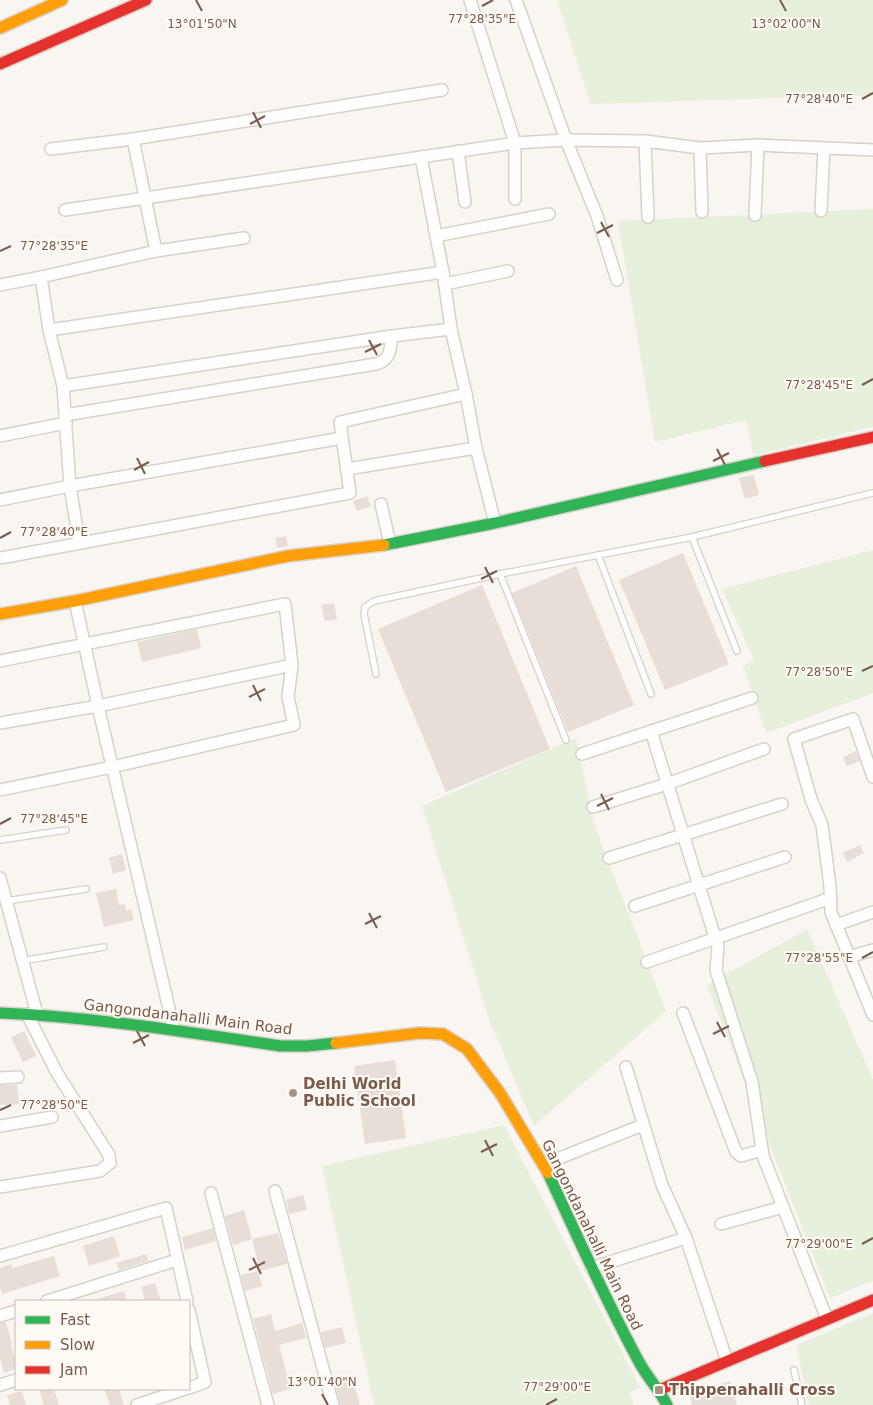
<svg xmlns="http://www.w3.org/2000/svg" width="873" height="1405" font-family="'DejaVu Sans',sans-serif">
<rect width="100%" height="100%" fill="#f9f5f0"/>
<g fill="#e7f0db">
<polygon points="557,0 873,0 873,95 591,104"/>
<polygon points="873,209 873,427 753,455 746,420 655,442 618,221"/>
<polygon points="873,550 873,693 766,733 743,666 754,660 722,589"/>
<polygon points="576,738 595,827 666,1011 534,1126 490,1022 422,806"/>
<polygon points="807,929 873,1080 873,1281 830,1298 707,985"/>
<polygon points="504,1125 640,1387 629,1393 634,1405 374,1405 322,1166"/>
<polygon points="873,1313 873,1405 809,1405 796,1345"/>
</g>
<g fill="#e6ded7">
<polygon points="754,475 759,495 745,499 739,478"/>
<polygon points="367,496 371,506 357,511 353,501"/>
<polygon points="286,536 288,546 277,548 275,538"/>
<polygon points="683,553 729,664 665,690 619,580"/>
<polygon points="576,566 634,705 568,732 512,593"/>
<polygon points="482,585 550,749 446,792 378,629"/>
<polygon points="334,603 337,619 325,621 321,605"/>
<polygon points="197,629 201,648 142,662 137,642"/>
<polygon points="856,751 860,761 847,766 843,757"/>
<polygon points="860,845 864,853 847,862 843,853"/>
<polygon points="122,854 126,870 113,874 109,858"/>
<polygon points="116,889 119,905 125,904 126,911 131,909 134,920 104,927 96,893"/>
<polygon points="24,1031 36,1056 23,1062 11,1037"/>
<polygon points="395,1060 406,1138 365,1144 354,1066"/>
<polygon points="0,1085 17,1085 19,1104 0,1105"/>
<polygon points="303,1195 307,1210 289,1214 286,1200"/>
<polygon points="244,1210 252,1239 233,1245 225,1216"/>
<polygon points="213,1228 216,1241 185,1250 182,1237"/>
<polygon points="278,1233 287,1264 260,1271 252,1239"/>
<polygon points="114,1236 120,1256 89,1266 83,1246"/>
<polygon points="146,1254 148,1261 119,1270 116,1263"/>
<polygon points="54,1256 60,1276 2,1294 0,1287 0,1268 11,1264 12,1268"/>
<polygon points="258,1271 262,1286 245,1291 241,1275"/>
<polygon points="155,1283 161,1301 145,1301 141,1287"/>
<polygon points="124,1291 127,1301 97,1301 97,1299"/>
<polygon points="271,1314 275,1331 302,1323 306,1338 279,1345 291,1389 273,1394 253,1319"/>
<polygon points="6,1322 12,1344 11,1345 16,1362 16,1369 4,1373 0,1359 0,1323"/>
<polygon points="342,1327 346,1343 325,1348 321,1332"/>
<polygon points="352,1375 360,1405 340,1405 334,1379"/>
<polygon points="730,1381 737,1405 692,1405 689,1394"/>
<polygon points="39,1389 54,1389 59,1405 44,1405"/>
<polygon points="104,1389 119,1389 124,1405 110,1405"/>
<polygon points="22,1391 26,1405 10,1405 7,1395"/>
</g>
<g fill="none" stroke-linecap="round" stroke-linejoin="round">
<defs>
<g id="lane">
<polyline points="692,537 737,651"/>
<polyline points="598,555 651,694"/>
<polyline points="500,574 566,740"/>
<polyline points="376,674 364,614 365,607 374,601 500,574 692,537 873,493"/>
<polyline points="0,840 66,830"/>
<polyline points="6,901 86,889"/>
<polyline points="22,961 104,947"/>
<polyline points="794,1370 802,1405"/>
</g>
<g id="street">
<polyline points="470,0 515,143 515,199"/>
<polyline points="516,0 566,140 597,216 617,280"/>
<polyline points="133,139 156,251"/>
<polyline points="645,141 648,217"/>
<polyline points="700,148 702,212"/>
<polyline points="51,149 133,139 442,90"/>
<polyline points="458,151 465,202"/>
<polyline points="421,157 443,272 451,329 466,394 476,448 495,523"/>
<polyline points="65,210 515,143 566,140 645,141 700,148 758,145 873,150"/>
<polyline points="821,211 824,148"/>
<polyline points="755,215 758,145"/>
<polyline points="436,236 549,214"/>
<polyline points="244,238 156,251 41,277 49,330 63,386 392,336 451,329"/>
<polyline points="445,284 508,271"/>
<polyline points="0,285 41,277"/>
<polyline points="49,330 443,272"/>
<path d="M65,415L376,364C391,360 390,349 392,336"/>
<polyline points="0,436 66,423"/>
<polyline points="347,469 476,448"/>
<polyline points="0,500 70,486 63,386"/>
<polyline points="381,504 390,544"/>
<polyline points="79,542 70,486 342,438"/>
<polyline points="0,558 350,493 340,422 466,394"/>
<polyline points="75,601 98,706 174,1030"/>
<polyline points="0,661 285,604 292,665 98,706 0,723"/>
<polyline points="651,731 718,947 716,970 752,1082 763,1156 827,1319"/>
<polyline points="582,754 752,698"/>
<polyline points="873,777 853,719 794,739 811,799 822,825 830,886 831,912 873,1015"/>
<polyline points="0,790 112,767 294,725 288,697 292,665"/>
<polyline points="593,807 667,784 764,749"/>
<polyline points="609,858 782,804"/>
<polyline points="0,878 37,1014"/>
<polyline points="635,906 785,857"/>
<polyline points="836,925 873,912"/>
<polyline points="849,957 873,950"/>
<polyline points="647,962 831,898"/>
<polyline points="683,1013 736,1152 741,1156 762,1150"/>
<polyline points="626,1067 662,1185 686,1238 727,1361"/>
<polyline points="0,1078 18,1077"/>
<polyline points="0,1126 52,1117"/>
<polyline points="544,1164 643,1125"/>
<polyline points="0,1187 100,1171 110,1163 109,1155 57,1073 27,1014"/>
<polyline points="275,1191 333,1405"/>
<polyline points="211,1193 268,1405"/>
<polyline points="721,1224 783,1207"/>
<polyline points="0,1256 166,1208 187,1301"/>
<polyline points="591,1268 686,1238"/>
<polyline points="47,1301 177,1260"/>
<polyline points="189,1310 205,1382 189,1388"/>
<polyline points="0,1316 16,1311"/>
<polyline points="0,1385 16,1380"/>
<polyline points="137,1405 185,1389"/>
</g>
<g id="fast">
<polyline points="384,545 495,523 765,461"/>
<path d="M0,1013C94,1017 187,1032 280,1046H307L336,1043"/>
<path d="M548,1173C577,1236 605,1299 638,1360C646,1376 659,1389 667,1405"/>
</g>
<g id="slow">
<polyline points="0,28 62,0"/>
<polyline points="0,614 75,601 288,556 384,545"/>
<polyline points="336,1043 420,1033 443,1034 467,1049 500,1093 548,1173"/>
</g>
<g id="jam">
<polyline points="0,64 146,0"/>
<polyline points="765,461 873,437"/>
<polyline points="659,1390 873,1300"/>
</g>
</defs>
<use href="#lane" stroke="#d7d1cb" stroke-width="8"/>
<use href="#street" stroke="#d7d1cb" stroke-width="14"/>
<use href="#fast" stroke="#d9d2cb" stroke-width="14"/>
<use href="#slow" stroke="#d9d2cb" stroke-width="14"/>
<use href="#jam" stroke="#d9d2cb" stroke-width="14"/>
<use href="#lane" stroke="#fefefd" stroke-width="5.5"/>
<use href="#street" stroke="#fefefd" stroke-width="11"/>
<use href="#fast" stroke="#30b455" stroke-width="11"/>
<use href="#slow" stroke="#ff9f0a" stroke-width="11"/>
<use href="#jam" stroke="#e5322d" stroke-width="11"/>
</g>
<path fill="none" stroke="#7a5c4d" stroke-width="2" d="M196,0L202,11M780,0L786,11M482,6L493,0M862,99L873,93M253,112L261,128M250,124L265,116M601,222L609,237M597,233L613,225M0,251L11,246M369,340L377,355M365,352L381,344M862,385L873,379M717,449L725,465M137,458L145,474M713,461L729,453M134,470L149,462M0,538L11,532M485,567L493,583M481,579L497,571M862,671L873,666M253,685L261,701M249,697L265,689M601,794L609,810M597,806L613,798M0,824L11,818M369,913L377,928M365,924L381,916M862,958L873,952M717,1022L725,1037M137,1031L145,1046M713,1034L729,1026M133,1043L149,1035M0,1110L11,1105M485,1140L493,1156M481,1152L497,1144M862,1244L873,1238M253,1258L261,1274M249,1270L265,1262M322,1394L328,1405M546,1405L557,1399"/>
<g fill="#a69286" stroke="#fffaf3" stroke-width="2">
<circle cx="293" cy="1093" r="5"/>
<rect x="654" y="1385" width="10" height="10" rx="2.5"/>
</g>
<g text-anchor="middle" dominant-baseline="central" stroke-width="4" stroke-linejoin="round" paint-order="stroke">
<g font-size="15" fill="#7a5c4d" stroke="#fffaf3">
<text transform="translate(188 1017) rotate(7)">Gangondanahalli Main Road</text>
<text transform="translate(592 1235) rotate(64)">Gangondanahalli Main Road</text>
</g>
<g font-size="15" font-weight="bold" fill="#7a5c4d" stroke="#fffaf3" text-anchor="start">
<text x="303" y="1084">Delhi World<tspan x="303" dy="17">Public School</tspan></text>
<text x="669" y="1390">Thippenahalli Cross</text>
</g>
</g>
<g font-size="12" text-anchor="middle" fill="#7a5c4d" stroke="#fffaf3" stroke-width="4" stroke-linejoin="round" paint-order="stroke">
<text x="482" y="23">77°28'35"E</text>
<text x="202" y="28">13°01'50"N</text>
<text x="786" y="28">13°02'00"N</text>
<text x="819" y="103">77°28'40"E</text>
<text x="54" y="250">77°28'35"E</text>
<text x="819" y="389">77°28'45"E</text>
<text x="54" y="536">77°28'40"E</text>
<text x="819" y="676">77°28'50"E</text>
<text x="54" y="823">77°28'45"E</text>
<text x="819" y="962">77°28'55"E</text>
<text x="54" y="1109">77°28'50"E</text>
<text x="819" y="1248">77°29'00"E</text>
<text x="322" y="1386">13°01'40"N</text>
<text x="557" y="1391">77°29'00"E</text>
</g>
<rect x="15" y="1300" width="175" height="90" fill="#fffaf3" stroke="#cabbb1"/>
<rect x="25" y="1316" width="25" height="8" fill="#30b455" stroke="#cabbb1"/>
<text x="60" y="1325" font-size="15" fill="#7a5c4d">Fast</text>
<rect x="25" y="1341" width="25" height="8" fill="#ff9f0a" stroke="#cabbb1"/>
<text x="60" y="1350" font-size="15" fill="#7a5c4d">Slow</text>
<rect x="25" y="1366" width="25" height="8" fill="#e5322d" stroke="#cabbb1"/>
<text x="60" y="1375" font-size="15" fill="#7a5c4d">Jam</text>
</svg>
